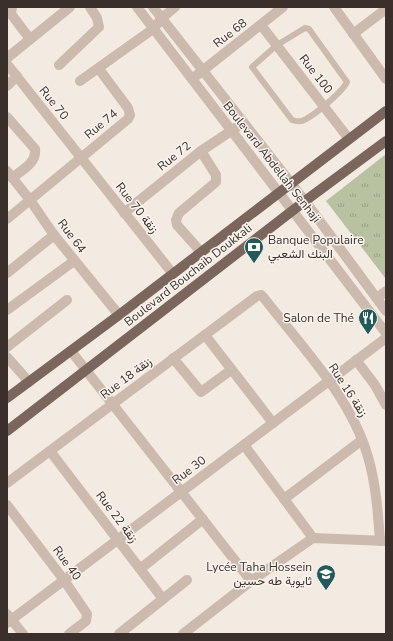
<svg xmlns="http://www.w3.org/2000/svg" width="393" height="641" font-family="'Nunito Sans',Vazirmatn,sans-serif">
<defs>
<pattern id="park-tufts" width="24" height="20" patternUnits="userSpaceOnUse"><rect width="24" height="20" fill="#b8c2a1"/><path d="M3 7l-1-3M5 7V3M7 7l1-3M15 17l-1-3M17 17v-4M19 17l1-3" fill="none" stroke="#979e83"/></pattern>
</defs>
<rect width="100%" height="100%" fill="#f3eae1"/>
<polygon fill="url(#park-tufts)" points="386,154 386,279 326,201"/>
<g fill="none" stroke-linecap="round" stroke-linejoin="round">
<path stroke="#cbbaad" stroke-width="6" d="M305,28L309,29L347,82C343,91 311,119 301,121C298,122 295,121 292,120L252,67L277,45Z"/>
<g stroke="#cbbaad" stroke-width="10">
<polyline points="12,7 11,14 30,39"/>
<polyline points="334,7 386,79"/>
<polyline points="261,25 349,139"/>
<polyline points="353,34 386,9"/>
<polyline points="7,58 70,7"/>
<polyline points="7,64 173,274"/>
<polyline points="59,65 99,27 97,18 90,7"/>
<polyline points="192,79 283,7"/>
<polyline points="80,81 153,29 162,18 175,7"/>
<polyline points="7,86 17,76"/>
<path d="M7,117L35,149C37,163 22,170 12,178"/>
<polyline points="201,151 216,175 216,182 179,213 176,220 177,225 201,252"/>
<polyline points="7,171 30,200 54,235 119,315"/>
<polyline points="124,213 201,151 243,123"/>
<polyline points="7,219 128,119 130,115 128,108 99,69"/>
<polyline points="7,273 54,235"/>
<polyline points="377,298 386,291"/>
<polyline points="7,310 74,261"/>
<polyline points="205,335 273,423"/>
<polyline points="7,347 67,300"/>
<polyline points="71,351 251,581"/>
<polyline points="7,357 29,382"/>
<polyline points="173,358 201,392 231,370"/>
<polyline points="356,360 375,385 386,405"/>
<polyline points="244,445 313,538"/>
<polyline points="50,451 163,599"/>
<path d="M7,483L257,296L261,295L264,298C301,346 351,397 368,457C376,484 378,513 380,541"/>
<polyline points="284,499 362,440"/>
<polyline points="7,505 64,580 87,614 86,621 69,634"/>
<polyline points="140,569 203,519"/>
<polyline points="7,614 23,634"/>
<polyline points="7,623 386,338"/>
<polyline points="119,634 187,580"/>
<polyline points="183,634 251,581 313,538 386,541"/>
</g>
<g stroke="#cbbaad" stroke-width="10">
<polyline points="137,7 386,333"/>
<polyline points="153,7 305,201 386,311"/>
</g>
<g stroke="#7b665d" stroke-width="10">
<polyline points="7,398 119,315 386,111"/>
<polyline points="7,431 305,201 386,141"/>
</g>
</g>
<defs>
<symbol id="bank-pin" viewBox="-11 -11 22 30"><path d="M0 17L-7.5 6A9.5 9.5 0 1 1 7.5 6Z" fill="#22595b" stroke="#faf4ee"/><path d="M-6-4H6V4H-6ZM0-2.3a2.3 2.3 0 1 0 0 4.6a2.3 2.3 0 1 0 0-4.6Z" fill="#fff"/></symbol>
<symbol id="restaurant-pin" viewBox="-11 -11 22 30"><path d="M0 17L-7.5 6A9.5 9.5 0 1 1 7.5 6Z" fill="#22595b" stroke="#faf4ee"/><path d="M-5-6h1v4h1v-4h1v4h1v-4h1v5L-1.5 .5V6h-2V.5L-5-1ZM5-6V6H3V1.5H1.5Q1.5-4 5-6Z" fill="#fff"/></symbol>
<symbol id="school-pin" viewBox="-11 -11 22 30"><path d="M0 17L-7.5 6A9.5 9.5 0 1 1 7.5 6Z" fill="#22595b" stroke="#faf4ee"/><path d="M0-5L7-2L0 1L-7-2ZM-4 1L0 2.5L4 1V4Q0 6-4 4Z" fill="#fff"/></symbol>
</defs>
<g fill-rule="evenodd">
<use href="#bank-pin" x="243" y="236" width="22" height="30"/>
<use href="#restaurant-pin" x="357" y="307" width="22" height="30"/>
<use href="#school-pin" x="315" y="563" width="22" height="30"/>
</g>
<g text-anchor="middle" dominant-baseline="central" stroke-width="3" stroke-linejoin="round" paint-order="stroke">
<g font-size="12" fill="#3a2f2b" stroke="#faf4ee">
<text transform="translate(230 33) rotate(-38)">Rue 68</text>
<text transform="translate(316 74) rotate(52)">Rue 100</text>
<text transform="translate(54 103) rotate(51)">Rue 70</text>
<text transform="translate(101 124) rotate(-40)">Rue 74</text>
<text transform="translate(174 156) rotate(-39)">Rue 72</text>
<text transform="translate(272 162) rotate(52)">Boulevard Abdellah Senhaji</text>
<text transform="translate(137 208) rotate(52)">Rue 70 زنقة</text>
<text transform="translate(72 236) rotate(53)">Rue 64</text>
<text transform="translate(188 275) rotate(-38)">Boulevard Bouchaib Doukkali</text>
<text transform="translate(126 378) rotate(-37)">Rue 18 زنقة</text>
<text transform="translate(348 390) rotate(57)">Rue 16 زنقة</text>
<text transform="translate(189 470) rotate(-37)">Rue 30</text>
<text transform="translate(117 517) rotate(53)">Rue 22 زنقة</text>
<text transform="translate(67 563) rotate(54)">Rue 40</text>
</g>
<g font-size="12" fill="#3a2f2b" stroke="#faf4ee" text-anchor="end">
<text x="268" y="240" text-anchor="start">Banque Populaire<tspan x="268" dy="14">البنك الشعبي</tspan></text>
<text x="354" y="318">Salon de Thé</text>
<text x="312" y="567">Lycée Taha Hossein<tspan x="312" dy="14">ثايوية طه حسين</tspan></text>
</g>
</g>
<rect width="393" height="641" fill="none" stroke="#3a2f2b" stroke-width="16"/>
</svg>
